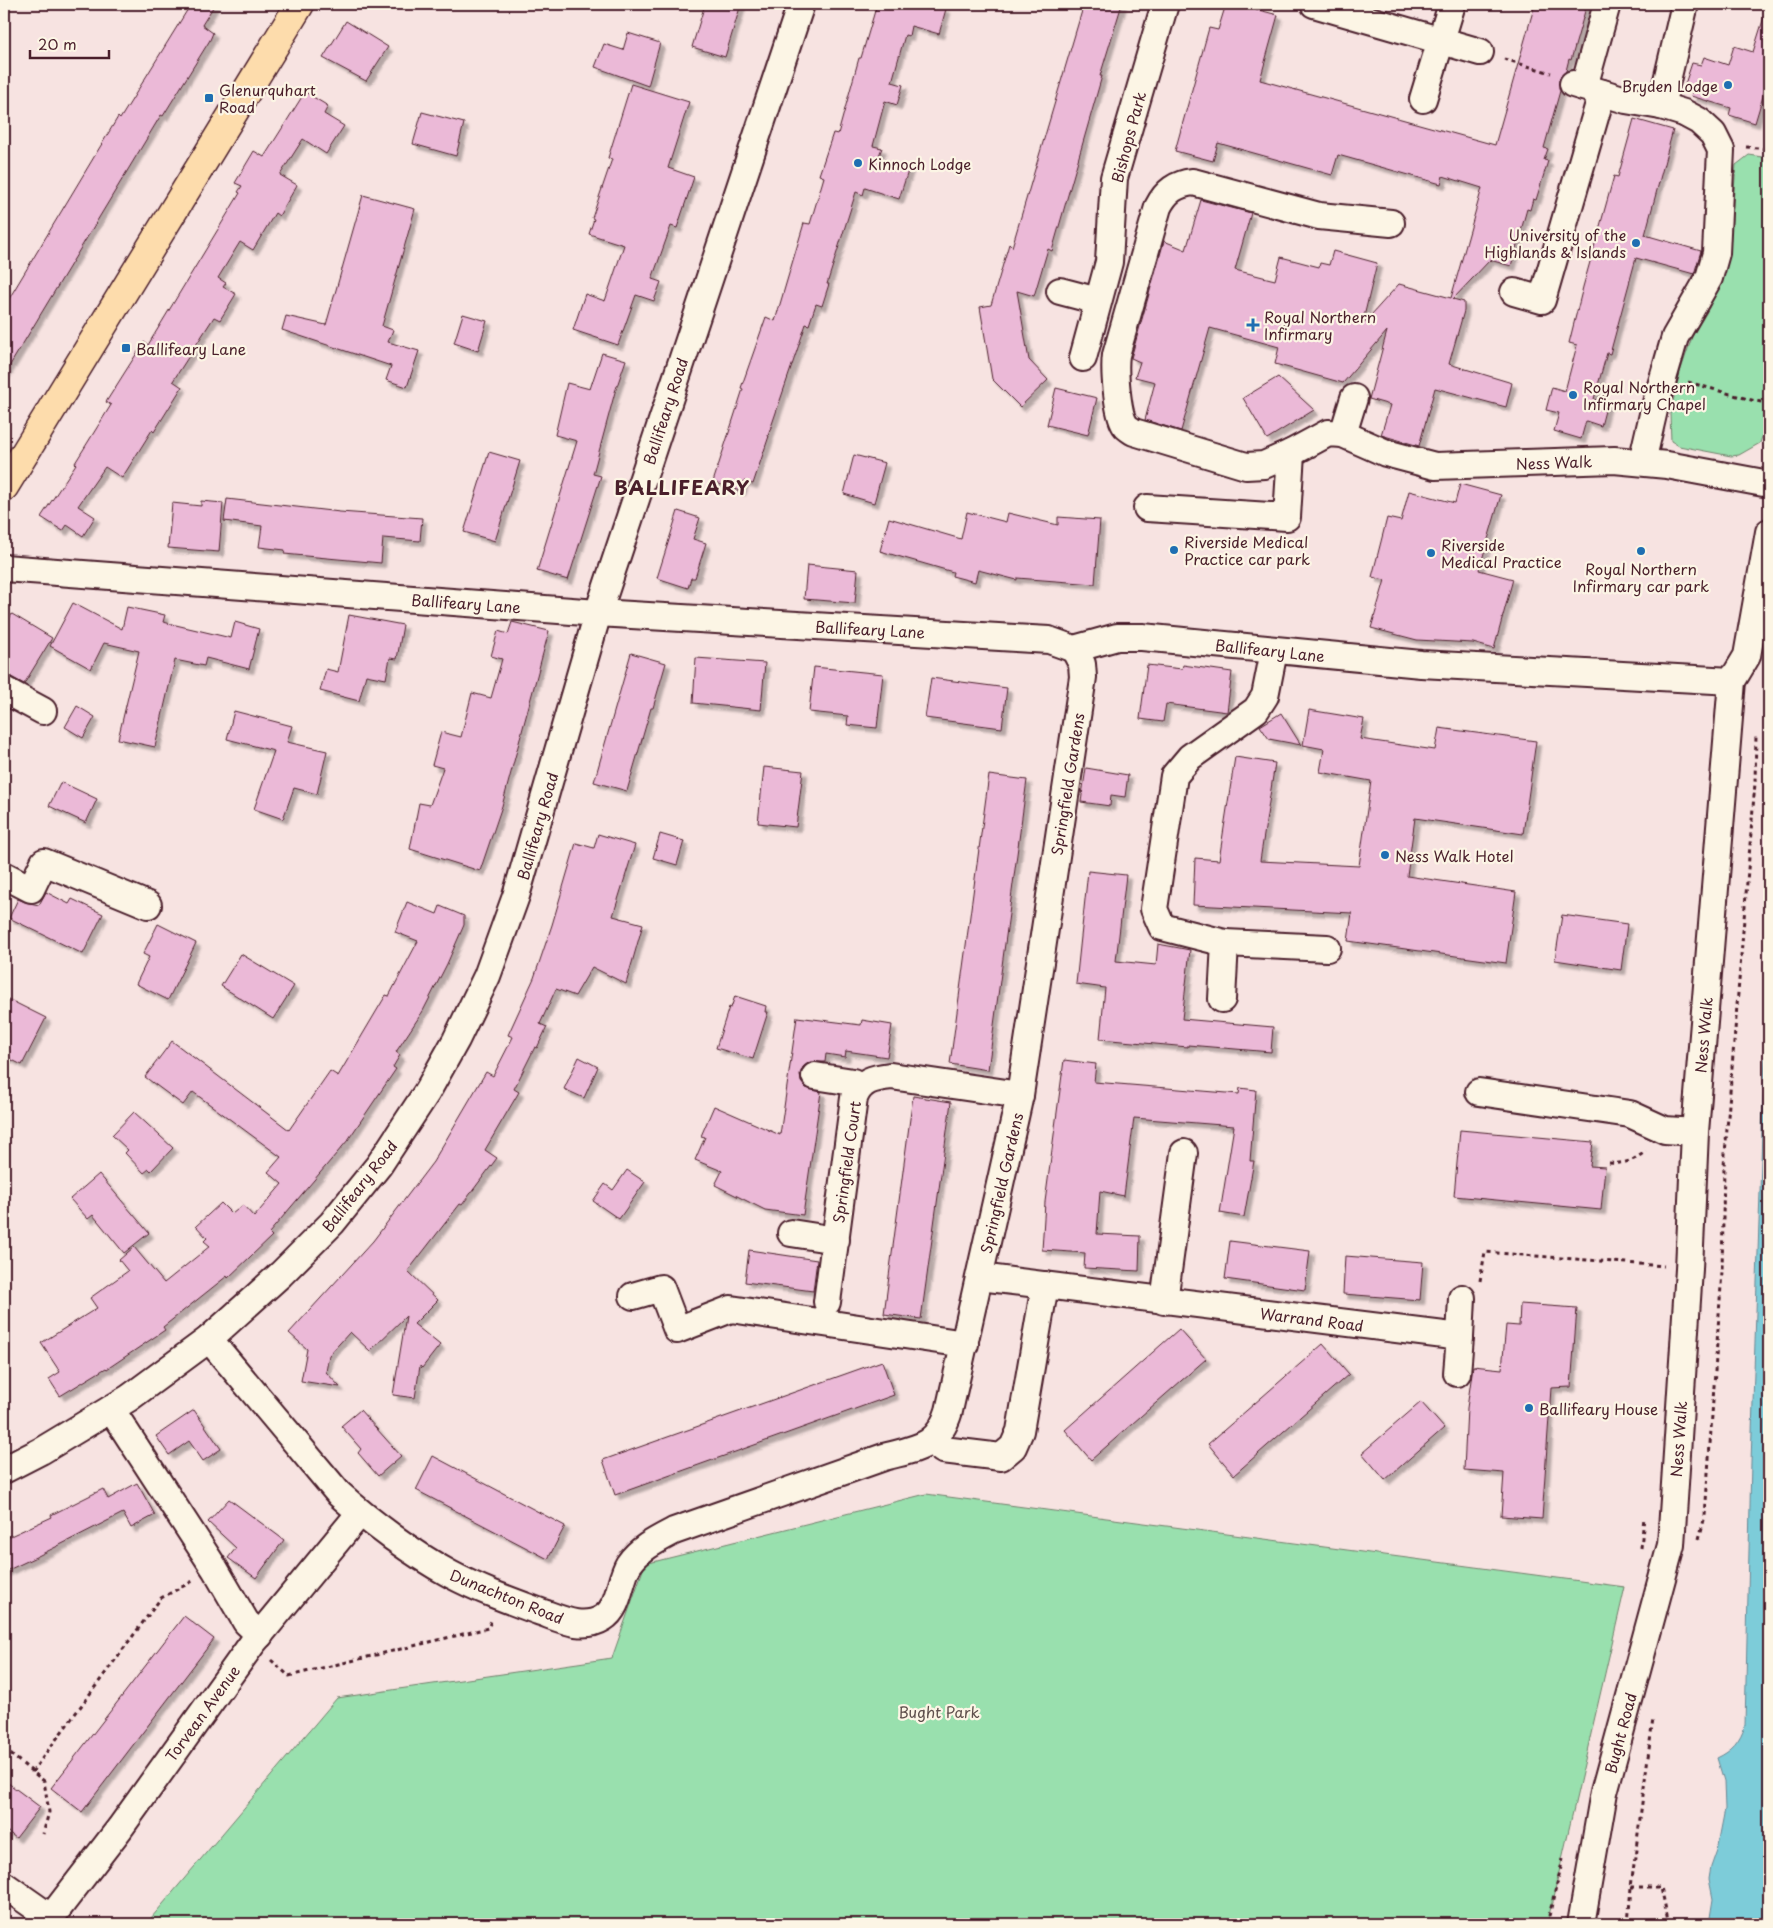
<svg xmlns="http://www.w3.org/2000/svg" width="1773" height="1928" font-family="'Playpen Sans',sans-serif">
<defs>
<filter id="shadow"><feDropShadow dx="4.5" dy="4.5" stdDeviation="1" flood-color="#0004"/></filter>
</defs>
<rect width="100%" height="100%" fill="#f7e3e1"/>
<filter id="ink" filterUnits="userSpaceOnUse"><feTurbulence type="fractalNoise" baseFrequency=".02" numOctaves="2"/><feDisplacementMap in="SourceGraphic" scale="10" xChannelSelector="R" yChannelSelector="G"/><feConvolveMatrix kernelMatrix="1 2 1 2 8 2 1 2 1" color-interpolation-filters="sRGB"/></filter>
<g filter="url(#ink)">
<g fill="#99e0ae" stroke="#72806c">
<polygon points="1749,155 1769,158 1769,415 1760,443 1739,455 1731,456 1679,446 1671,441 1670,414 1680,372 1692,337 1709,308 1722,280 1729,255 1736,165"/>
<polygon points="926,1494 1625,1587 1547,1924 146,1924 337,1698 612,1658 645,1564"/>
</g>
<path fill="#7dccd9" stroke="#698793" d="M1769,968V1924H1709L1713,1899L1709,1879L1711,1867L1717,1850L1725,1809L1724,1781L1717,1758C1732,1751 1740,1742 1745,1726L1751,1462L1763,1102Z"/>
<g fill="#ebb9d7" stroke="#4a1f2b" filter="url(#shadow)">
<polygon points="191,4 215,4 202,25 213,33 210,40 163,116 161,115 4,375 4,307 118,117 120,119"/>
<polygon points="705,4 741,4 725,57 692,47"/>
<polygon points="877,4 928,4 946,9 939,34 911,26 909,36 905,35 892,82 903,85 897,105 885,101 873,146 882,148 878,158 909,168 899,199 865,188 863,195 856,192 827,284 829,284 822,306 816,304 809,325 806,324 768,436 769,436 753,484 744,481 741,491 713,482 743,389 741,388 766,317 775,321 804,223 810,224 824,177 819,175 833,133 838,134 859,58 861,58"/>
<polygon points="1084,4 1122,4 1100,76 1102,76 1052,251 1048,249 1034,296 1017,291 1029,360 1048,380 1020,407 992,379 980,307 991,305 1009,244 1012,247"/>
<polygon points="1226,4 1236,4 1278,15 1260,80 1495,145 1535,4 1587,4 1571,60 1569,59 1566,71 1559,80 1560,91 1544,148 1548,149 1544,160 1548,161 1536,200 1533,199 1530,210 1527,209 1511,266 1490,260 1453,299 1464,302 1464,311 1449,364 1512,383 1506,407 1435,388 1419,446 1381,435 1390,405 1369,399 1387,331 1343,383 1275,364 1279,347 1210,328 1181,431 1145,420 1155,382 1135,377 1140,362 1131,358 1164,241 1186,250 1201,200 1251,213 1235,270 1275,280 1281,257 1319,267 1320,263 1329,265 1333,251 1377,263 1362,325 1399,284 1451,298 1482,188 1443,176 1441,184 1338,155 1332,175 1218,143 1213,161 1175,151 1209,28 1218,30"/>
<polygon points="1765,14 1769,15 1769,76 1755,123 1729,115 1731,108 1691,96 1694,87 1685,84 1692,63 1701,65 1704,57 1728,65 1734,46 1753,52"/>
<polygon points="346,21 388,47 366,81 323,58"/>
<polygon points="628,33 660,43 648,86 595,67 604,44 623,50"/>
<polygon points="631,84 689,102 668,168 694,177 677,228 671,226 652,279 661,282 654,301 636,295 618,345 573,330 585,294 605,301 624,245 589,234 594,219 592,218 612,159 608,158"/>
<polygon points="305,92 328,106 324,114 344,126 326,154 303,139 280,175 297,185 279,216 275,213 253,250 240,242 218,278 226,283 223,287 236,294 220,320 214,317 173,381 182,387 154,432 152,430 122,478 105,467 78,506 95,517 83,536 67,525 63,531 41,517 76,464 75,463 111,405 106,402 144,342 148,345 240,193 238,192 242,186 235,183 254,151 264,157"/>
<polygon points="422,112 464,123 456,156 413,144"/>
<polygon points="1634,119 1673,130 1645,235 1701,251 1694,274 1636,258 1610,354 1607,353 1594,399 1607,403 1601,426 1586,421 1581,439 1554,431 1559,413 1546,410 1552,387 1565,391 1577,345 1569,343 1583,287 1614,176 1618,177"/>
<polygon points="363,195 415,209 382,326 393,330 388,342 419,351 407,387 386,380 391,366 282,330 286,316 326,325"/>
<polygon points="463,314 487,321 478,351 454,343"/>
<polygon points="602,353 626,360 615,392 593,474 601,476 568,580 537,571 577,441 555,435 567,383 590,389"/>
<polygon points="1278,377 1314,410 1267,439 1243,398"/>
<polygon points="1056,388 1097,398 1088,435 1047,425"/>
<polygon points="489,452 520,461 495,541 464,532"/>
<polygon points="854,455 885,463 874,503 844,494"/>
<polygon points="1460,484 1501,495 1479,570 1513,579 1494,649 1473,643 1417,640 1371,628 1385,580 1372,577 1387,518 1401,521 1409,491 1455,503"/>
<polygon points="227,499 340,512 422,518 420,541 383,538 381,563 284,554 285,550 259,547 262,526 224,521"/>
<polygon points="201,501 223,503 219,552 168,548 172,503 201,506"/>
<polygon points="678,511 700,518 693,539 706,543 695,578 691,578 688,588 657,578"/>
<polygon points="967,512 1006,522 1008,513 1058,525 1058,517 1100,520 1095,584 1017,578 1017,580 978,570 975,582 952,576 953,572 880,551 889,518 961,539"/>
<polygon points="807,565 858,570 855,603 804,599"/>
<polygon points="73,603 122,629 127,607 165,615 163,622 231,638 235,622 259,629 249,669 206,658 204,666 175,660 155,747 118,739 139,651 104,643 91,669 50,646"/>
<polygon points="12,614 52,638 24,684 4,673 4,627"/>
<polygon points="349,615 403,625 397,659 390,658 386,679 366,675 359,701 320,691 326,669 338,672"/>
<polygon points="512,622 549,631 502,806 480,871 410,849 419,803 430,805 443,768 432,765 441,732 461,737 472,693 491,698 502,659 491,656 498,631 508,634"/>
<polygon points="631,653 666,663 653,708 651,708 627,791 594,782"/>
<polygon points="696,658 765,663 761,710 693,703"/>
<polygon points="1147,665 1182,669 1183,665 1232,672 1227,712 1166,704 1163,722 1140,719"/>
<polygon points="814,667 883,674 877,728 847,725 848,716 809,712"/>
<polygon points="931,678 1007,688 1002,728 925,718"/>
<polygon points="77,706 95,717 83,738 65,727"/>
<polygon points="1309,710 1364,719 1360,739 1435,750 1439,728 1536,741 1523,834 1415,818 1407,876 1516,892 1506,963 1348,941 1352,913 1193,905 1195,858 1219,860 1235,757 1275,763 1260,861 1359,866 1371,781 1320,772 1324,749 1303,745"/>
<polygon points="234,711 292,726 287,742 327,751 317,794 294,788 283,819 254,809 274,751 227,739"/>
<polygon points="1281,713 1301,745 1269,739 1260,726"/>
<polygon points="764,767 803,771 796,827 758,823"/>
<polygon points="1086,768 1128,775 1125,797 1111,795 1110,806 1081,802"/>
<polygon points="989,775 1027,780 988,1070 950,1064"/>
<polygon points="61,782 97,799 86,823 49,806"/>
<polygon points="598,834 635,845 613,916 643,924 626,984 592,967 575,996 556,989 540,1024 547,1027 537,1048 535,1047 514,1089 519,1092 485,1150 497,1158 462,1205 460,1204 408,1271 438,1300 414,1324 440,1345 422,1368 420,1366 415,1398 393,1395 406,1316 370,1351 350,1332 329,1355 326,1372 340,1387 301,1381 307,1349 289,1333 373,1241 433,1162 486,1072 493,1076 513,1037 508,1035 534,978 552,925 576,843 594,848"/>
<polygon points="660,834 684,841 677,865 653,858"/>
<polygon points="1088,871 1126,875 1116,961 1156,965 1158,944 1190,950 1182,1019 1273,1027 1271,1052 1188,1045 1188,1047 1100,1039 1105,988 1076,984"/>
<polygon points="46,892 69,904 72,899 103,914 83,954 9,918 18,899 25,902 39,905"/>
<polygon points="407,902 437,914 440,906 464,916 464,925 447,964 423,1011 396,1052 400,1055 393,1067 396,1069 348,1140 269,1233 272,1236 228,1278 227,1276 163,1327 165,1330 107,1369 106,1368 60,1396 49,1379 60,1372 41,1343 97,1308 90,1298 128,1271 119,1260 134,1247 164,1283 210,1246 204,1241 207,1238 196,1226 221,1203 232,1214 243,1205 254,1217 282,1184 268,1172 281,1157 193,1092 183,1105 145,1077 172,1041 289,1130 330,1071 338,1076 386,995 389,996 418,941 395,932"/>
<polygon points="1562,915 1627,924 1621,970 1555,960"/>
<polygon points="158,924 196,943 168,1000 136,984 149,957 143,954"/>
<polygon points="241,954 294,986 273,1019 221,986"/>
<polygon points="735,996 766,1006 765,1012 768,1012 753,1059 716,1048 729,1007 731,1008"/>
<polygon points="4,997 46,1018 22,1065 4,1056"/>
<polygon points="797,1017 861,1025 862,1020 892,1025 887,1057 846,1051 845,1057 826,1054 825,1062 810,1062 803,1067 800,1074 801,1082 806,1088 821,1092 803,1215 765,1210 715,1185 722,1171 695,1160 705,1137 701,1136 714,1106 780,1135"/>
<polygon points="579,1057 598,1067 584,1098 564,1089"/>
<polygon points="1064,1060 1096,1064 1094,1082 1239,1094 1240,1088 1256,1090 1250,1161 1254,1161 1244,1217 1220,1213 1234,1126 1134,1118 1124,1196 1100,1191 1097,1234 1140,1236 1139,1271 1084,1268 1085,1253 1042,1250 1045,1202"/>
<polygon points="913,1096 951,1102 921,1319 884,1314"/>
<polygon points="134,1112 173,1148 151,1171 149,1169 144,1173 125,1153 128,1150 112,1135"/>
<polygon points="1460,1130 1593,1142 1590,1166 1605,1167 1601,1210 1454,1196"/>
<polygon points="627,1170 645,1182 619,1219 593,1201 605,1184 613,1190"/>
<polygon points="99,1174 149,1233 124,1253 93,1215 88,1219 70,1199"/>
<polygon points="1230,1241 1310,1251 1305,1290 1225,1279"/>
<polygon points="749,1250 817,1260 813,1291 745,1282"/>
<polygon points="1345,1256 1423,1262 1420,1300 1343,1294"/>
<polygon points="1520,1304 1577,1308 1571,1387 1551,1388 1542,1519 1501,1516 1504,1473 1464,1470 1467,1408 1473,1366 1502,1369 1506,1325 1519,1326"/>
<polygon points="1179,1329 1206,1359 1091,1460 1065,1430"/>
<polygon points="1323,1344 1349,1374 1234,1475 1208,1444"/>
<polygon points="882,1361 894,1395 615,1495 603,1460"/>
<polygon points="1421,1402 1444,1428 1385,1480 1362,1453"/>
<polygon points="194,1410 221,1449 203,1461 189,1441 169,1455 156,1436"/>
<polygon points="360,1410 401,1456 378,1476 358,1453 361,1449 341,1426"/>
<polygon points="433,1456 565,1526 548,1559 416,1490"/>
<polygon points="137,1483 155,1515 131,1528 123,1513 38,1556 4,1572 4,1539 52,1517 51,1515 103,1489 108,1499"/>
<polygon points="229,1499 284,1540 256,1578 228,1558 236,1548 208,1522"/>
<polygon points="184,1616 214,1639 82,1812 51,1788"/>
<polygon points="4,1780 40,1807 16,1838 4,1829"/>
</g>
<g fill="none" stroke-linecap="round" stroke-linejoin="round">
<defs>
<g id="minor">
<polyline points="1314,4 1480,52"/>
<polyline points="1573,84 1626,100 1661,106 1684,113 1699,121 1713,134 1721,150 1716,253 1709,278 1675,337 1654,410 1642,462"/>
<polyline points="1584,87 1607,4"/>
<polyline points="1423,99 1452,4"/>
<polyline points="1661,106 1685,4"/>
<path d="M1391,223L1319,216L1193,182C1176,184 1166,191 1158,207L1116,355C1114,369 1117,413 1125,425C1127,428 1131,430 1134,432L1246,466L1264,465L1291,453L1328,433L1343,434L1386,453L1435,466L1614,460L1667,465L1769,484"/>
<polyline points="1060,291 1098,301"/>
<polyline points="1514,292 1542,300 1602,93"/>
<polyline points="1083,358 1109,262 1114,178 1165,4"/>
<polyline points="1343,434 1354,398"/>
<polyline points="1147,508 1287,517 1291,453"/>
<polyline points="4,568 598,613 1049,640 1074,649 1117,637 1142,637 1421,664 1732,681"/>
<polyline points="4,690 43,711"/>
<polyline points="4,875 31,889 44,862 148,905"/>
<polyline points="1225,943 1327,948"/>
<polyline points="1222,999 1225,943 1162,927 1154,909 1174,776 1190,757 1256,710 1265,696 1274,651"/>
<polyline points="815,1076 853,1082 860,1086"/>
<polyline points="1479,1092 1630,1114 1665,1130 1695,1132"/>
<polyline points="791,1233 836,1240"/>
<polyline points="980,1277 1460,1337 1462,1298"/>
<polyline points="633,1296 661,1288 677,1330 731,1309 965,1344"/>
<polyline points="1164,1301 1184,1153"/>
<path d="M827,1302L854,1098C861,1080 874,1078 891,1076L1020,1095"/>
<path d="M209,1339L339,1494C370,1522 413,1554 450,1574C478,1589 508,1600 538,1611C559,1618 582,1631 603,1618C620,1608 619,1580 629,1564C640,1548 657,1540 674,1531L884,1457C917,1448 938,1448 949,1411L1020,1095L1083,677L1082,664L1074,649"/>
<polyline points="1457,1373 1460,1337"/>
<polyline points="111,1409 215,1569 246,1622 260,1635"/>
<polyline points="931,1441 943,1450 1001,1457 1013,1447 1020,1431 1045,1285"/>
<polyline points="4,1470 41,1451 129,1398 209,1339 281,1274 332,1223 379,1165 427,1092 456,1040 487,976 516,896 598,613 801,4"/>
<polyline points="4,1885 51,1918"/>
<polyline points="46,1924 120,1828 252,1644 360,1513"/>
<polyline points="1581,1924 1604,1792 1671,1545 1689,1269 1695,1132 1732,681 1747,656 1769,532"/>
</g>
<polyline id="highway" points="4,487 300,4"/>
</defs>
<use href="#minor" stroke="#4a1f2b" stroke-width="30"/>
<use href="#highway" stroke="#4a1f2b" stroke-width="31"/>
<g stroke="#4a1f2b" stroke-width="3" stroke-dasharray="4 4" stroke-linecap="butt">
<polyline points="1504,59 1551,73"/>
<polyline points="1746,147 1769,149"/>
<polyline points="1688,382 1755,401 1769,403"/>
<path d="M1609,1163C1626,1164 1633,1161 1646,1151"/>
<polyline points="1480,1281 1485,1252 1664,1266"/>
<polyline points="1699,1539 1705,1516 1722,1271 1724,1166 1755,783 1756,735"/>
<polyline points="1641,1548 1644,1517"/>
<polyline points="271,1660 289,1676 488,1628 491,1621"/>
<polyline points="4,1749 44,1781 49,1812 43,1834"/>
<polyline points="32,1772 161,1598 193,1581"/>
<polyline points="1631,1887 1661,1887 1669,1924"/>
<polyline points="1547,1924 1563,1859"/>
<polyline points="1628,1924 1631,1887 1653,1719"/>
</g>
<use href="#minor" stroke="#fcf5e5" stroke-width="26"/>
<use href="#highway" stroke="#fddcac" stroke-width="28"/>
</g>
</g>
<g fill="#1f6fb2" stroke="#fcf5e5" stroke-width="2">
<circle cx="1728" cy="85" r="5"/>
<rect x="204" y="93" width="10" height="10" rx="2.5"/>
<circle cx="858" cy="163" r="5"/>
<circle cx="1636" cy="243" r="5"/>
<path d="M1250.5 317.5h5v5h5v5h-5v5h-5v-5h-5v-5h5z"/>
<rect x="121" y="343" width="10" height="10" rx="2.5"/>
<circle cx="1573" cy="395" r="5"/>
<circle cx="1174" cy="550" r="5"/>
<circle cx="1641" cy="551" r="5"/>
<circle cx="1431" cy="553" r="5"/>
<circle cx="1385" cy="855" r="5"/>
<circle cx="1529" cy="1408" r="5"/>
</g>
<g text-anchor="middle" dominant-baseline="central" stroke-width="4.5" stroke-linejoin="round" paint-order="stroke">
<g font-size="15" fill="#4a1f2b" stroke="#fcf5e5" text-anchor="start">
<text x="1718" y="85" text-anchor="end">Bryden Lodge</text>
<text x="219" y="89">Glenurquhart<tspan x="219" dy="17">Road</tspan></text>
<text x="868" y="163">Kinnoch Lodge</text>
<text x="1626" y="234" text-anchor="end">University of the<tspan x="1626" dy="17">Highlands &amp; Islands</tspan></text>
<text x="1264" y="316">Royal Northern<tspan x="1264" dy="17">Infirmary</tspan></text>
<text x="136" y="348">Ballifeary Lane</text>
<text x="1583" y="386">Royal Northern<tspan x="1583" dy="17">Infirmary Chapel</tspan></text>
<text x="1184" y="541">Riverside Medical<tspan x="1184" dy="17">Practice car park</tspan></text>
<text x="1441" y="544">Riverside<tspan x="1441" dy="17">Medical Practice</tspan></text>
<text x="1641" y="568" text-anchor="middle">Royal Northern<tspan x="1641" dy="17">Infirmary car park</tspan></text>
<text x="1395" y="855">Ness Walk Hotel</text>
<text x="1539" y="1408">Ballifeary House</text>
</g>
<g font-size="15" fill="#4a1f2b" stroke="#fcf5e5">
<text transform="translate(1128 137) rotate(-75)">Bishops Park</text>
<text transform="translate(665 411) rotate(-72)">Ballifeary Road</text>
<text transform="translate(1554 462) rotate(-2)">Ness Walk</text>
<text transform="translate(466 603) rotate(4)">Ballifeary Lane</text>
<text transform="translate(870 629) rotate(3)">Ballifeary Lane</text>
<text transform="translate(1270 650) rotate(6)">Ballifeary Lane</text>
<text transform="translate(1067 784) rotate(-81)">Springfield Gardens</text>
<text transform="translate(537 826) rotate(-74)">Ballifeary Road</text>
<text transform="translate(1703 1035) rotate(-85)">Ness Walk</text>
<text transform="translate(846 1162) rotate(-82)">Springfield Court</text>
<text transform="translate(1001 1183) rotate(-77)">Springfield Gardens</text>
<text transform="translate(359 1186) rotate(-52)">Ballifeary Road</text>
<text transform="translate(1312 1319) rotate(7)">Warrand Road</text>
<text transform="translate(1678 1439) rotate(-86)">Ness Walk</text>
<text transform="translate(507 1596) rotate(22)">Dunachton Road</text>
<text transform="translate(202 1713) rotate(-54)">Torvean Avenue</text>
<text transform="translate(1620 1733) rotate(-75)">Bught Road</text>
</g>
<g font-size="15" fill="#5e4f4c" stroke="#fcf5e5">
<text x="939" y="1711">Bught Park</text>
</g>
<g font-size="20" font-weight="bold" letter-spacing="1" fill="#4a1f2b" stroke="#fcf5e5">
<text x="682" y="487">BALLIFEARY</text>
</g>
</g>
<rect width="1773" height="1928" fill="none" stroke="#fcf5e5" stroke-width="20"/>
<rect x="10" y="10" width="1753" height="1908" fill="none" stroke="#4a1f2b" stroke-width="2" filter="url(#ink)"/>
<path d="M30 50v8h79v-8" fill="none" stroke="#4a1f2b" stroke-width="2.5"/>
<text x="38" y="50" font-size="15" fill="#4a1f2b" stroke="#fcf5e5" stroke-width="4" paint-order="stroke">20 m</text>
</svg>
